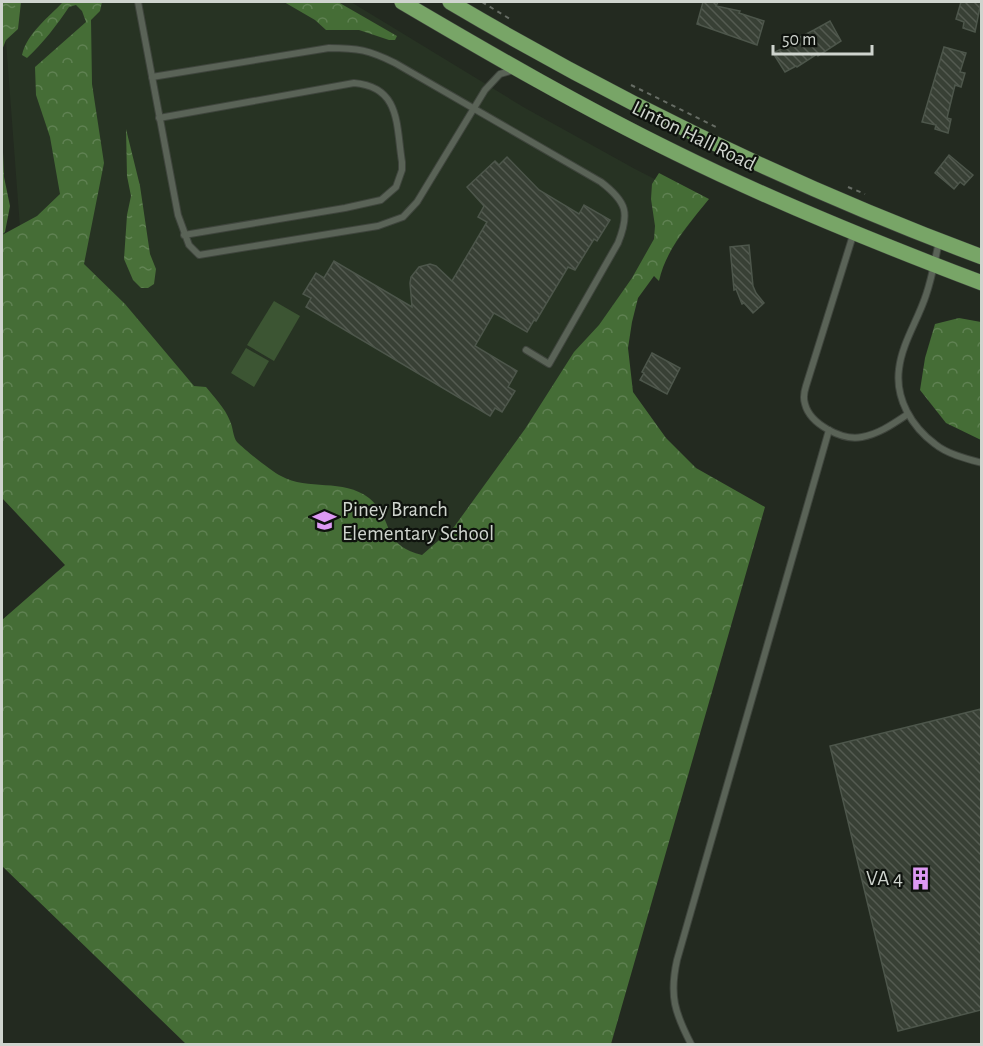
<svg xmlns="http://www.w3.org/2000/svg" width="983" height="1046" font-family="'Alegreya Sans',sans-serif">
<defs>
<pattern id="forest-crowns" width="20" height="18" patternUnits="userSpaceOnUse" patternTransform="scale(1.5)"><rect width="20" height="18" fill="#456d36"/><path d="M2 6a3 3 0 1 1 6 0M12 15a3 3 0 1 1 6 0" fill="none" stroke="#5f8152"/></pattern>
<pattern id="water-ripples" width="26" height="14" patternUnits="userSpaceOnUse" patternTransform="scale(1.5)"><rect width="26" height="14" fill="#497039"/><path d="M2 4q2-2 4 0t4 0M15 11q2-2 4 0t4 0" fill="none" stroke="#628454"/></pattern>
<pattern id="building-back-hatch" width="6" height="6" patternUnits="userSpaceOnUse" patternTransform="scale(1.5)"><rect width="6" height="6" fill="#384035"/><path d="M-1 5l2 2M0 0l6 6M5-1l2 2" fill="none" stroke="#545b51"/></pattern>
</defs>
<rect width="100%" height="100%" fill="#232a20"/>
<polygon fill="#273323" points="3,2 351,2 525,108 635,169 704,204 315,747 25,294"/>
<g fill="url(#forest-crowns)">
<path d="M63,2H102L100,11L91,20L92,84L104,163L84,264L125,304L194,386L206,387C214,397 225,408 230,421C233,427 233,437 237,442C245,450 271,471 281,476C308,491 343,478 369,498C395,519 380,545 422,555L454,527L525,429L574,352L599,325L632,278L654,239L655,226L651,199L652,184L659,173L709,199C689,224 666,249 659,281L654,276L638,298L632,322L628,348L633,392L666,438L696,468L765,507L611,1044H186L2,866V620L65,565L2,498V235L37,216L60,194L50,137L36,95L35,67L86,22L82,11L76,5L69,7C57,25 43,43 27,58L22,55C27,33 49,17 63,2Z"/>
<polygon points="284,2 338,2 397,36 395,40 389,40 359,30 326,30 315,20"/>
<polygon points="959,318 981,322 981,440 946,423 920,390 925,358 935,324"/>
</g>
<g fill="#3c5533">
<polygon points="274,301 300,316 274,361 247,345"/>
<polygon points="246,348 269,361 254,387 231,373"/>
</g>
<g fill="url(#water-ripples)">
<polygon points="2,2 21,2 18,29 6,40 2,50"/>
<polygon points="2,128 4,177 10,206 5,232 2,235"/>
<polygon points="126,129 140,186 150,254 156,269 154,284 148,288 141,288 133,280 124,259 127,215 131,196 127,176"/>
</g>
<g fill="url(#building-back-hatch)" stroke="#4d564b" stroke-width="1.5">
<polygon points="703,2 718,2 716,6 740,11 739,13 764,21 757,45 697,24"/>
<polygon points="961,2 981,2 975,32 963,28 964,22 956,19"/>
<polygon points="830,21 841,41 818,56 817,54 797,67 796,66 785,72 773,53 797,41 796,39 814,30"/>
<polygon points="944,47 966,53 960,72 965,73 961,87 955,85 947,118 951,119 948,133 935,129 936,125 922,122"/>
<polygon points="949,155 973,175 964,185 960,182 954,189 935,173"/>
<polygon points="507,157 539,190 579,214 584,205 610,220 597,241 594,239 575,270 568,267 536,321 534,320 527,332 494,313 475,346 517,371 508,387 515,391 502,412 495,408 490,416 306,307 311,298 303,294 316,273 324,278 334,261 412,307 410,283 411,277 419,267 430,264 436,266 452,281 487,222 478,217 484,206 467,187 495,161 499,165"/>
<polygon points="749,245 753,286 756,293 764,303 753,313 744,303 742,304 736,289 734,290 730,247"/>
<polygon points="652,353 680,368 667,394 640,380 644,373 642,372"/>
<polygon points="981,709 981,1010 898,1031 830,746"/>
</g>
<g fill="none" stroke-linecap="round" stroke-linejoin="round">
<defs>
<g id="lane">
<polyline points="138,2 178,215 189,245 199,255 378,226 403,217 417,202 485,90 500,74 514,70"/>
<path d="M152,77L329,48C358,48 369,50 395,63L601,182C627,202 630,213 618,243L549,364L526,350"/>
<path d="M159,118L354,83C401,87 396,125 402,162V170L396,187L381,200L345,208L184,235"/>
<path d="M854,232L806,386C804,392 803,398 805,404C810,424 842,441 862,437C879,434 893,424 908,414"/>
<path d="M939,242C935,259 932,278 926,295C918,320 902,343 899,369C895,399 912,427 935,444C947,454 967,459 982,463"/>
<path d="M691,1044C675,1013 669,996 677,960L829,430"/>
</g>
<g id="primary">
<path d="M402,2C492,55 582,107 676,153C775,202 879,244 982,283"/>
<path d="M450,2C619,102 797,188 982,257"/>
</g>
</defs>
<use href="#lane" stroke="#3f453d" stroke-width="8"/>
<use href="#primary" stroke="#3f453d" stroke-width="16"/>
<g stroke="#676d65" stroke-width="2" stroke-dasharray="4.5 4.5" stroke-linecap="butt">
<polyline points="482,2 510,19"/>
<polyline points="631,85 718,128"/>
<polyline points="848,187 865,194"/>
</g>
<use href="#lane" stroke="#5a6357" stroke-width="6"/>
<use href="#primary" stroke="#78a567" stroke-width="15"/>
</g>
<defs>
<symbol id="school-bare" viewBox="-9 -9 18 18"><path d="M0-5L7-2L0 1L-7-2ZM-4 1L0 2.5L4 1V4Q0 6-4 4Z" fill="#dd99f3" stroke="#0e120d" stroke-width="2.5" paint-order="stroke"/></symbol>
<symbol id="building-bare" viewBox="-9 -9 18 18"><path d="M-4-6H4V6H1V3H-1V6H-4ZM-2.5-4.3h1.7v1.8h-1.7ZM.8-4.3h1.7v1.8H.8ZM-2.5-1h1.7V.8h-1.7ZM.8-1h1.7V.8H.8Z" fill="#dd99f3" stroke="#0e120d" stroke-width="2.5" paint-order="stroke"/></symbol>
</defs>
<g fill-rule="evenodd">
<use href="#school-bare" x="308" y="504" width="33" height="33"/>
<use href="#building-bare" x="904" y="862" width="33" height="33"/>
</g>
<g text-anchor="middle" dominant-baseline="central" stroke-width="4.5" stroke-linejoin="round" paint-order="stroke">
<g font-size="21" fill="#cfd4ce" stroke="#0e120d">
<text transform="translate(694 136) rotate(26)">Linton Hall Road</text>
</g>
<g font-size="21" fill="#cfd4ce" stroke="#0e120d" text-anchor="start">
<text x="342" y="509">Piney Branch<tspan x="342" dy="24">Elementary School</tspan></text>
<text x="903" y="878" text-anchor="end">VA 4</text>
</g>
</g>
<rect width="983" height="1046" fill="none" stroke="#cfd4ce" stroke-width="6"/>
<path d="M773 45v9h99v-9" fill="none" stroke="#cfd4ce" stroke-width="3"/>
<text x="782" y="45" font-size="18" fill="#cfd4ce" stroke="#0e120d" stroke-width="4.5" paint-order="stroke">50 m</text>
</svg>
